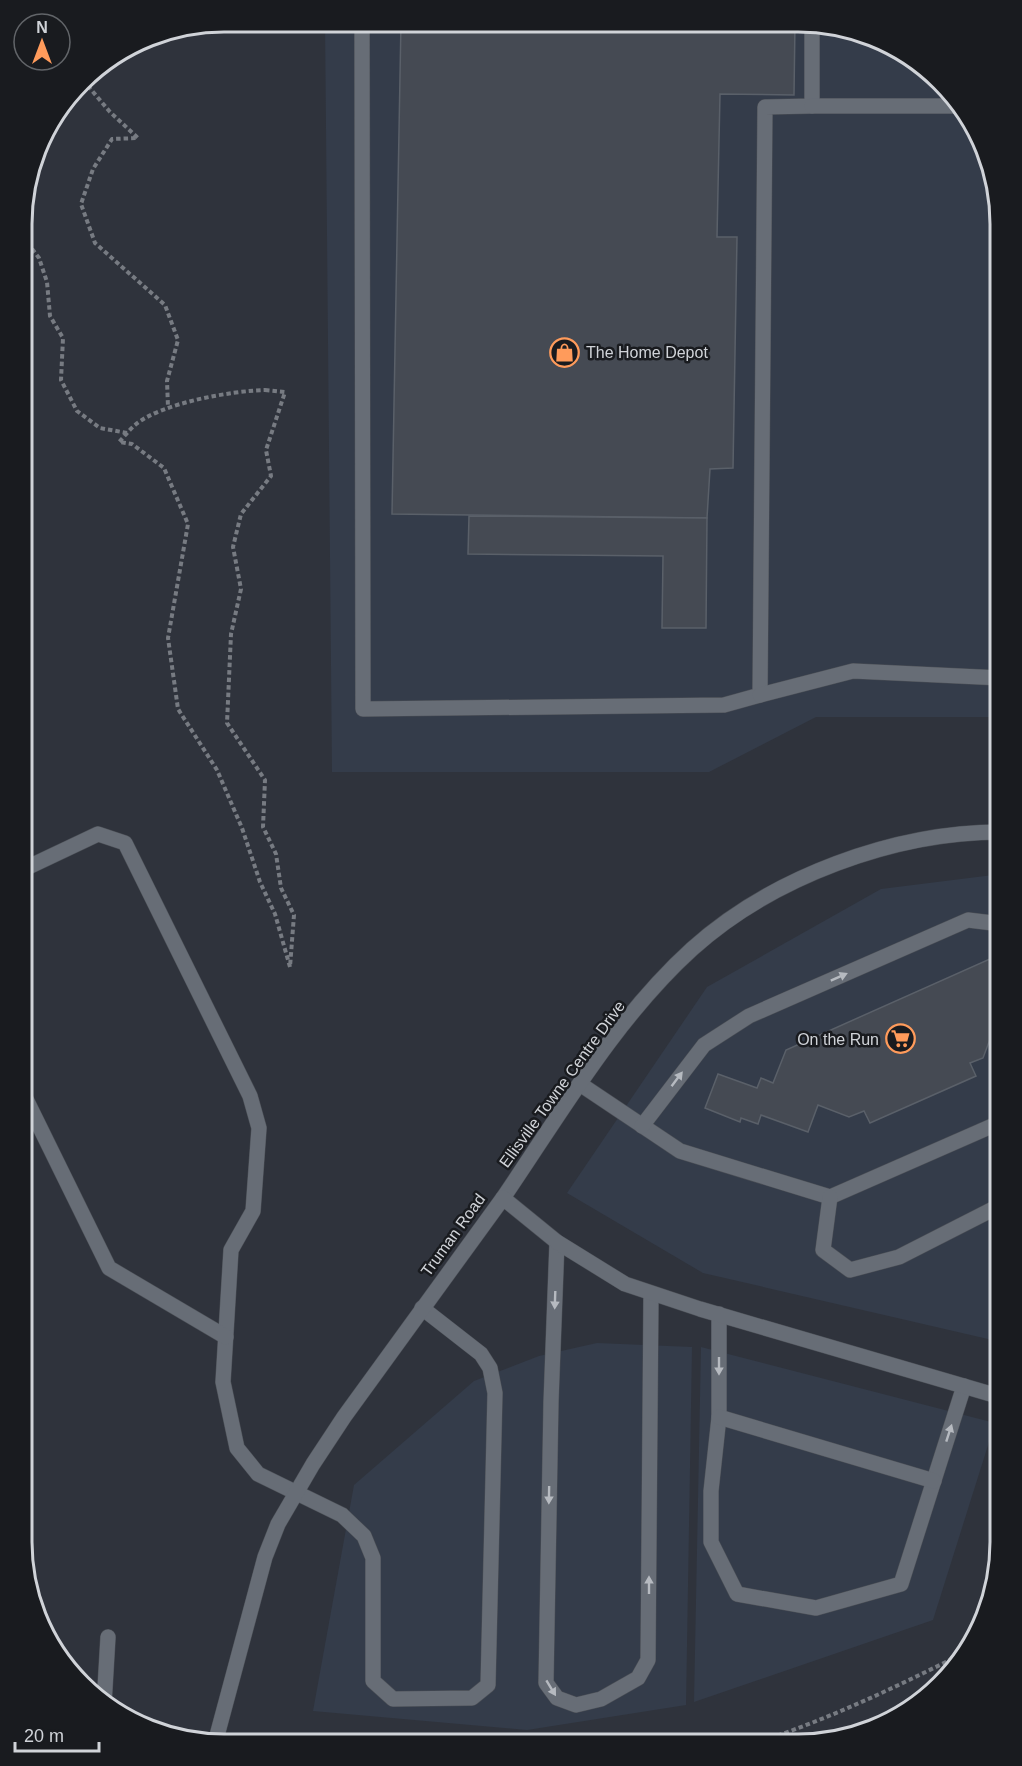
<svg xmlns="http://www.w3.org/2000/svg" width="1022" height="1766" font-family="Arial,sans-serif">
<rect width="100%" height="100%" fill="#2f333c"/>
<g fill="#343c4a">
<polygon points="325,21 825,23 922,63 986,146 1001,223 1001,717 816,717 709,772 332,772"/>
<polygon points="1001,874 1001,1342 703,1273 567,1193 707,987 881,889"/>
<polygon points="597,1343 692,1347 686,1705 527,1730 313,1711 354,1485 474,1381 539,1356"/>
<polygon points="701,1347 995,1423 933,1620 694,1702"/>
</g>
<g fill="#454a53" stroke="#5a6069" stroke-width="1.5">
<polygon points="401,22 795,23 794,95 720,94 717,237 737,237 733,468 710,469 707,518 392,514"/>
<polygon points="469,516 707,518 706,628 662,628 663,556 468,554"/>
<polygon points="992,958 1001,961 1001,1029 995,1026 983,1058 970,1063 976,1076 870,1123 864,1111 849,1117 818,1105 808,1132 761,1115 758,1124 741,1118 740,1122 705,1108 718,1074 757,1088 761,1078 773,1083 786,1050"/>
</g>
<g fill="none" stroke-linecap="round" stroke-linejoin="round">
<defs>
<g id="lane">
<polyline points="362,21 363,709 724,705 760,695 765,107 812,106 812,23"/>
<polyline points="812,106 955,106"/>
<polyline points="760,695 853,671 1001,678"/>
<polyline points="22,870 98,834 125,843 250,1096 259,1128 253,1211 231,1250 223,1382 237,1448 258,1474 342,1515 364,1536 373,1558 373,1681 393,1699 472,1698 488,1685 495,1393 490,1368 481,1354 422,1308"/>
<polyline points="580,1084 680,1151 830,1197 1001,1122"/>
<polyline points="22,1091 109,1268 226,1337"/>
<polyline points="642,1126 704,1045 749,1016 968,920 1001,924"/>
<polyline points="830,1197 823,1250 850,1270 899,1257 1001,1205"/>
<polyline points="557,1242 551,1402 546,1683 557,1698 576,1705 601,1699 638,1678 648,1660 651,1295"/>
<polyline points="719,1314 719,1417 711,1491 711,1542 737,1594 816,1608 901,1584 964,1386"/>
<polyline points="719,1417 934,1481"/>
<polyline points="104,1705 108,1637"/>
</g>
<g id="street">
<path d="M503,1198C561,1113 615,1019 692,949C772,877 894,832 1001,832"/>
<polyline points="215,1743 265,1557 278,1524 313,1464 344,1417 503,1198 557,1242 625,1284 700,1309 1001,1397"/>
</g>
</defs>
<use href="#lane" stroke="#4b4f56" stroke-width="16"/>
<use href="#street" stroke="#4b4f56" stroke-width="16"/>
<g stroke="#777b82" stroke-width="4" stroke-dasharray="4.5 3" stroke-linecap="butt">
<polyline points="83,80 110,112 138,138 112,139 93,169 81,204 95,243 165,305 178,340 167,381 168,407"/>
<polyline points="23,237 39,258 47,282 50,316 63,338 61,380 77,411 100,428 127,433"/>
<path d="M265,390L285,392L266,450L271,476L241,514L233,547L241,589L231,634L227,723L265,780L263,827L276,854L281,888L294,915L290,967L275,914L260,882L242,828L217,770L178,709L168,638L188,524L164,468L132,444L119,442C124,437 129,430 135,425C161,403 231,391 265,390Z"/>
<path d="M749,1745C826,1721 896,1687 968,1651"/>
</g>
<use href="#lane" stroke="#676d76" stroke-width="15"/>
<use href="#street" stroke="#676d76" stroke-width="15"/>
</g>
<defs><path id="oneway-solid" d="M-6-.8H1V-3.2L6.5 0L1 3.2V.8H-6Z" transform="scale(1.5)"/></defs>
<g fill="#b6bac0">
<use href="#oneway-solid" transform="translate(839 977) rotate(-24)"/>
<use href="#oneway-solid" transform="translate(677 1079) rotate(-53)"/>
<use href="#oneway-solid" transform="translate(555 1300) rotate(92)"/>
<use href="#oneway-solid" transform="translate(719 1366) rotate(90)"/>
<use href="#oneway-solid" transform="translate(949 1433) rotate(-72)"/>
<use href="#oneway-solid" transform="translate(549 1495) rotate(91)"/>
<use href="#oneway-solid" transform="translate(649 1585) rotate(-90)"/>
<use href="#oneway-solid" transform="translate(551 1688) rotate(59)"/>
</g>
<defs>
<symbol id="shop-ring" viewBox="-11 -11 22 22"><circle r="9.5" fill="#191b1f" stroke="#ff9b5b" stroke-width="1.5"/><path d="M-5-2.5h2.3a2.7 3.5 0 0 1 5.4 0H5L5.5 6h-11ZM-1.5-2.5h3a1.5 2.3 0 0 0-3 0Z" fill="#ff9b5b"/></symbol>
<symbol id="supermarket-ring" viewBox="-11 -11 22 22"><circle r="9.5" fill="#191b1f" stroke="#ff9b5b" stroke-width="1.5"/><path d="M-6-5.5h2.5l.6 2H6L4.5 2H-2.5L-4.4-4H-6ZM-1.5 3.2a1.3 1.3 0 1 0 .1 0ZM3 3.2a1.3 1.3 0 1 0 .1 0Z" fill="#ff9b5b"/></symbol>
</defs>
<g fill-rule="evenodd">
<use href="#shop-ring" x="548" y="336" width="33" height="33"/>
<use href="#supermarket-ring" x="884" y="1022" width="33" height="33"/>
</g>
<g text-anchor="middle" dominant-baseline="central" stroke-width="5" stroke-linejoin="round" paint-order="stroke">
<g font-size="16" fill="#d0d3d8" stroke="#191b1f" text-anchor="start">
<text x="586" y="352">The Home Depot</text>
<text x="879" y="1039" text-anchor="end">On the Run</text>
</g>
<g font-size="16" fill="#d0d3d8" stroke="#191b1f">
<text transform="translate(562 1084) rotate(-54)">Ellisville Towne Centre Drive</text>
<text transform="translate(453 1235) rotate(-54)">Truman Road</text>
</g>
</g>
<path d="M0 0H1022V1766H0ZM224 32H798A192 192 0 0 1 990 224V1542A192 192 0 0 1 798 1734H224A192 192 0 0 1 32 1542V224A192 192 0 0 1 224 32Z" fill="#191b1f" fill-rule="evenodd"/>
<path fill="none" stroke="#d0d3d8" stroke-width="3" d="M224 32H798A192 192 0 0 1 990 224V1542A192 192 0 0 1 798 1734H224A192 192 0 0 1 32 1542V224A192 192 0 0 1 224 32Z"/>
<g transform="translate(42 42)"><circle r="28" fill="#191b1f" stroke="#626569" stroke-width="1.5"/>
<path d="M0-4.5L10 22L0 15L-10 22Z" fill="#ff9b5b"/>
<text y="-9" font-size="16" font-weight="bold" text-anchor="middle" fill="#d0d3d8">N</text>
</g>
<path d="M15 1742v9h84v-9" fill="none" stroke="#d0d3d8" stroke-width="3"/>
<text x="24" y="1742" font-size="18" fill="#d0d3d8" stroke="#191b1f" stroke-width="4.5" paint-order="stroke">20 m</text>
</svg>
